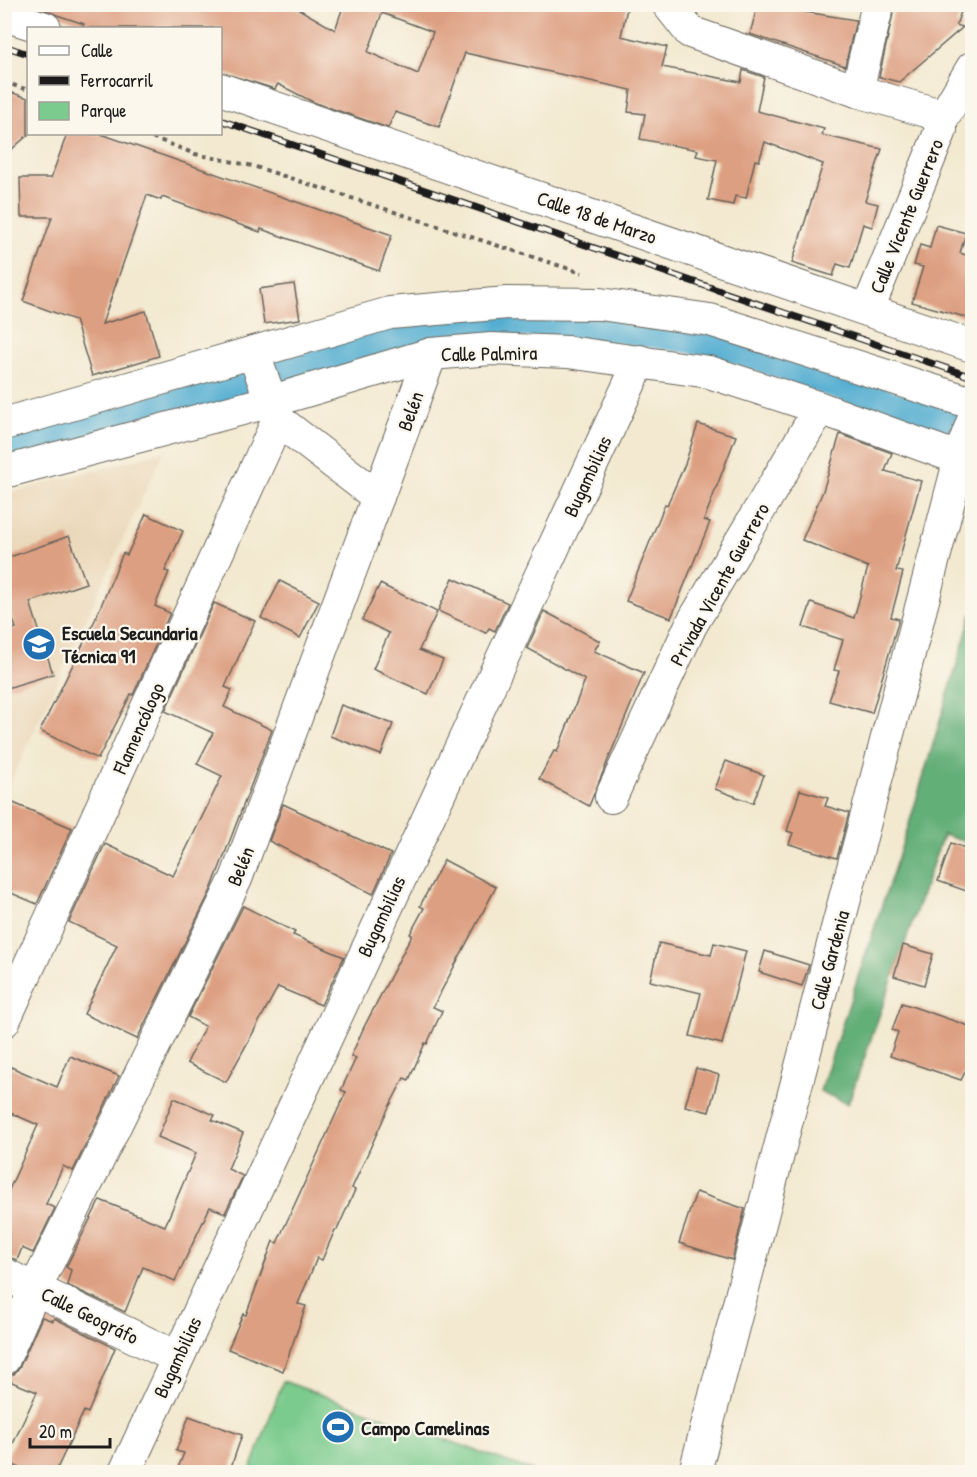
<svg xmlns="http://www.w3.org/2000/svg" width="977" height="1477" font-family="'Patrick Hand',sans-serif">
<rect width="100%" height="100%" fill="#fbf7ec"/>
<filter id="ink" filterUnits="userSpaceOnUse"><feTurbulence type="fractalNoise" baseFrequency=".0167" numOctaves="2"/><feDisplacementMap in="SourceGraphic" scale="12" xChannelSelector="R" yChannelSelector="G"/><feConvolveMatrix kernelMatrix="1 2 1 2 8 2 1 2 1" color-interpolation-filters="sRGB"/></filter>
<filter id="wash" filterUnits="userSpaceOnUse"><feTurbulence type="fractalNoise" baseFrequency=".008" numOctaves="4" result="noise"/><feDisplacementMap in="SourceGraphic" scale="24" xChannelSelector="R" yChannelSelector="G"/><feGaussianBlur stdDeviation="1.35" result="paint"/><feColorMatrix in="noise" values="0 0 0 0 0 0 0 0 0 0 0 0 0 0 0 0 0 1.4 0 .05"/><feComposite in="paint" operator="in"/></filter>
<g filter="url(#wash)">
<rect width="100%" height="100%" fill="#f3e9d0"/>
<polygon fill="#ebd8ba" points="164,451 5,794 5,494"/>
<polygon fill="#7acb8d" stroke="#4b7454" stroke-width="1.5" points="283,1381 536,1472 250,1472"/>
<polygon fill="#63af78" stroke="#40664a" stroke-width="1.5" points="972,614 972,844 943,835 848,1104 820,1091 909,824"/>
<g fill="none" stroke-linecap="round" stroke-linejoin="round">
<polyline stroke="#54aed1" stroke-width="28" points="4,451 414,335 501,323 600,327 715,343 972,432"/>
</g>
<g id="blocks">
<g fill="#dd9f81" fill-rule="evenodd">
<path d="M39,4H290L335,30L344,4H628L621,36L667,47L662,67L741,82L743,70L764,77L757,111L824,129L822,135L882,149L865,201L878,204L872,227L863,224L850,268L837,264L833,276L792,263L823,164L765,142L759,161L755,160L746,198L735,196L733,205L708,200L717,160L696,156L698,150L640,139L645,114L628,112L631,90L465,53L439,127L395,112L388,128L313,102L278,84L275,89L220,72V28H82L84,24L57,15L39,7ZM382,13L433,32L418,74L368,52Z"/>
<polygon points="758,4 807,4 806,12 856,20 845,66 750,34"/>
<polygon points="895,4 964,4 956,25 963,27 899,82 879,77"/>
<polygon points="4,90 28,98 28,135 4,156"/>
<polygon points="67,134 101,134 392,235 379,271 261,229 260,232 162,197 161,200 147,195 102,324 146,311 159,356 92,376 75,320 23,301 52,217 21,217 20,178 51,178"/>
<polygon points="936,225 966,233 960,253 972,257 972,319 912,302 923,267 914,265 920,245 930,248"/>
<polygon points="294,284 300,319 264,324 259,289"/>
<polygon points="698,424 736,436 704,520 710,522 671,618 626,601 665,504 667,505 685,464"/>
<polygon points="840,434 892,453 885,471 921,481 896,571 903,572 891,617 899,619 872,713 829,701 839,671 834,670 843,640 803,627 811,603 854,618 868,567 802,540 823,491"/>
<polygon points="146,514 183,531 165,571 169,572 155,606 170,613 133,695 131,694 98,759 40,731 95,620 123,553 127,555"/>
<polygon points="69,536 86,583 30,602 53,674 4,689 4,632 16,628 4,596 4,559"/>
<polygon points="453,578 508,603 495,631 489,628 486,633 438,611"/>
<polygon points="280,581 319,601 300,638 261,618"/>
<polygon points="380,584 437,612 419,650 443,660 428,694 373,669 389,633 362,620"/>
<polygon points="214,603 255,621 225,687 232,690 224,707 272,730 211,890 137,1039 84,1014 117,945 69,922 105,844 173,876 222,776 197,764 213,733 165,711"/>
<polygon points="544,611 600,641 594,651 644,673 589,806 539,779 554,751 557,752 585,680 527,648"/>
<polygon points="341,705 393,724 381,755 330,736"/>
<polygon points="726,761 764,775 753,803 715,789"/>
<polygon points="800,790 828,798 825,806 849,813 837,858 789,844 793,833 787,831"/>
<polygon points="4,799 72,828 37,904 4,890"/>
<polygon points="283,804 391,854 373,894 269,841"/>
<polygon points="951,843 972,850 972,893 938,881"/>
<polygon points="444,860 496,887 433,1007 442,1011 427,1044 425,1043 409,1080 404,1078 387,1111 352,1188 355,1190 337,1230 335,1230 322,1260 317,1258 298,1304 306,1306 283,1371 228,1349 243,1314 246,1315 273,1241 277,1243 346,1092 341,1090 356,1058 351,1056 364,1027 412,935 410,934 424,908 420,906"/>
<polygon points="243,906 295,932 293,935 344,957 321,1005 278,987 226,1082 187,1063 205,1026 188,1017"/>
<polygon points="659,943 711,955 714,943 746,951 722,1044 690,1036 701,993 650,981"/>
<polygon points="903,945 933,954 924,985 894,976"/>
<polygon points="765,951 809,965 802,986 759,972"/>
<polygon points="902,1003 972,1027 972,1058 961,1080 890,1056 898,1032 892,1030"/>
<polygon points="70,1056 119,1076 73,1171 63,1166 46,1204 55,1208 33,1253 22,1248 17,1260 4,1256 4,1201 38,1125 4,1110 4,1064 57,1087"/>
<polygon points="696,1068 719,1075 709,1112 685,1106"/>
<polygon points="174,1098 215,1115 212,1120 243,1133 228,1169 243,1176 225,1213 210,1207 175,1281 143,1267 125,1312 67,1285 71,1270 66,1267 100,1200 165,1226 196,1153 158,1137"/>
<polygon points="696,1192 745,1209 732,1260 679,1243"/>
<polygon points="42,1317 53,1321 54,1318 115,1348 88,1413 84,1411 55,1473 30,1473 5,1461 37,1392 4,1379 4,1377 14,1374 20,1366"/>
<polygon points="189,1416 242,1435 229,1473 176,1473 184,1453 176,1451"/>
</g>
</g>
</g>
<g filter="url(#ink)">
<use href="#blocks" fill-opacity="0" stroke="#67645b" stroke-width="1.5"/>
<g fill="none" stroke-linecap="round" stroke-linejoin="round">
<defs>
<g id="street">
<polyline points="668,4 690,32 857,91 930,112 941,121"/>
<polyline points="4,15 45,28"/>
<polyline points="220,89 972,346"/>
<polyline points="857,91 878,4"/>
<polyline points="941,121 972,68"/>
<polyline points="868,309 941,130 941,121"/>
<polyline points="278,420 378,497"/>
<polyline points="4,424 390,313 507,303 600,304 710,320 972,403"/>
<polyline points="4,472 272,401 431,354 491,349 568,352 709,372 820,408 972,463"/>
<polyline points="611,797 691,625 820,408"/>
<polyline points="4,1021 278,420 253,352"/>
<polyline points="4,1274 176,1357"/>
<polyline points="4,1359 35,1289 236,879 431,354"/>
<polyline points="125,1472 640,361"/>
<polyline points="695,1472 963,447 972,423"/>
</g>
</defs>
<use href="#street" stroke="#67645b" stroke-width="34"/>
<g stroke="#67645b" stroke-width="4" stroke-dasharray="4.5 4.5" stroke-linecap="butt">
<polyline points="4,82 28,90"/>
<polyline points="144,134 195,154 253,166 582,273"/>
</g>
<use href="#street" stroke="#fff" stroke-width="32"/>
<defs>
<g id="rail">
<polyline points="4,46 28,54"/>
<polyline points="220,120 972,377"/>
</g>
</defs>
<use href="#rail" stroke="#1c1c1c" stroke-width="7"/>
<use href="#rail" stroke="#fbf7ec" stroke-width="4.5" stroke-dasharray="14" stroke-linecap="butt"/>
</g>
</g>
<defs>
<symbol id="school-disc" viewBox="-11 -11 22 22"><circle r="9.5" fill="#1f6fb2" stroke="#fbf7ec"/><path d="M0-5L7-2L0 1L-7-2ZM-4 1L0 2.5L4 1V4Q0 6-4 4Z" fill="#fff"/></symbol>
<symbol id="stadium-disc" viewBox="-11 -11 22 22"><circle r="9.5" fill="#1f6fb2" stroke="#fbf7ec"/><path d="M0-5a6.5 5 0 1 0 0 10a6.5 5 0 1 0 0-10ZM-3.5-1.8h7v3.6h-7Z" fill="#fff"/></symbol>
</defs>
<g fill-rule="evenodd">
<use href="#school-disc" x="20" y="625" width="38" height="38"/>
<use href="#stadium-disc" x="319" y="1408" width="38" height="38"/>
</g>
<g text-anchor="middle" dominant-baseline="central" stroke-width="4.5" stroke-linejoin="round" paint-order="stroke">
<g font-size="20" fill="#1c1c1c" stroke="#fbf7ec">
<text transform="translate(906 216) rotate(-68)">Calle Vicente Guerrero</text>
<text transform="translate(597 217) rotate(19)">Calle 18 de Marzo</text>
<text transform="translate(489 353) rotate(-1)">Calle Palmira</text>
<text transform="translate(410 411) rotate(-70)">Belén</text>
<text transform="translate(587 476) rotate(-65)">Bugambilias</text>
<text transform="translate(719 584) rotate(-61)">Privada Vicente Guerrero</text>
<text transform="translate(138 728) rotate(-66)">Flamencólogo</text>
<text transform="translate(240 866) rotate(-68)">Belén</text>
<text transform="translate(381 916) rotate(-65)">Bugambilias</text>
<text transform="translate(829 960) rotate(-75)">Calle Gardenia</text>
<text transform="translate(90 1315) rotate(26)">Calle Geográfo</text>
<text transform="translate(177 1357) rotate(-65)">Bugambilias</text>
</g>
<g font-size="20" font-weight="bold" fill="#1c1c1c" stroke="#fbf7ec" text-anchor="start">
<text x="62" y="632">Escuela Secundaria<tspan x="62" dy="23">Técnica 91</tspan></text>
<text x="361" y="1427">Campo Camelinas</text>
</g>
</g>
<rect width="977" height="1477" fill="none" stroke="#fbf7ec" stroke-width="24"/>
<rect x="27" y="27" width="195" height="108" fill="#fbf7ec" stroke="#a29f99" stroke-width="1.5"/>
<rect x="39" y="46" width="30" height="9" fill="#ffffff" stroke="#a29f99" stroke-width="1.5"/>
<text x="81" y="57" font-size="18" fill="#1c1c1c">Calle</text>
<rect x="39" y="76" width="30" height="9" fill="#1c1c1c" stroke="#a29f99" stroke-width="1.5"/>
<text x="81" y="87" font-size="18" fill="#1c1c1c">Ferrocarril</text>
<rect x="39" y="102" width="30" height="18" fill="#7acb8d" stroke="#a29f99" stroke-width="1.5"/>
<text x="81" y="117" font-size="18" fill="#1c1c1c">Parque</text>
<path d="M30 1438v9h80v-9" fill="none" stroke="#1c1c1c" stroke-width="3"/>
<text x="39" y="1438" font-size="18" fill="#1c1c1c" stroke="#fbf7ec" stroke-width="4.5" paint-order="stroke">20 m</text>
</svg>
